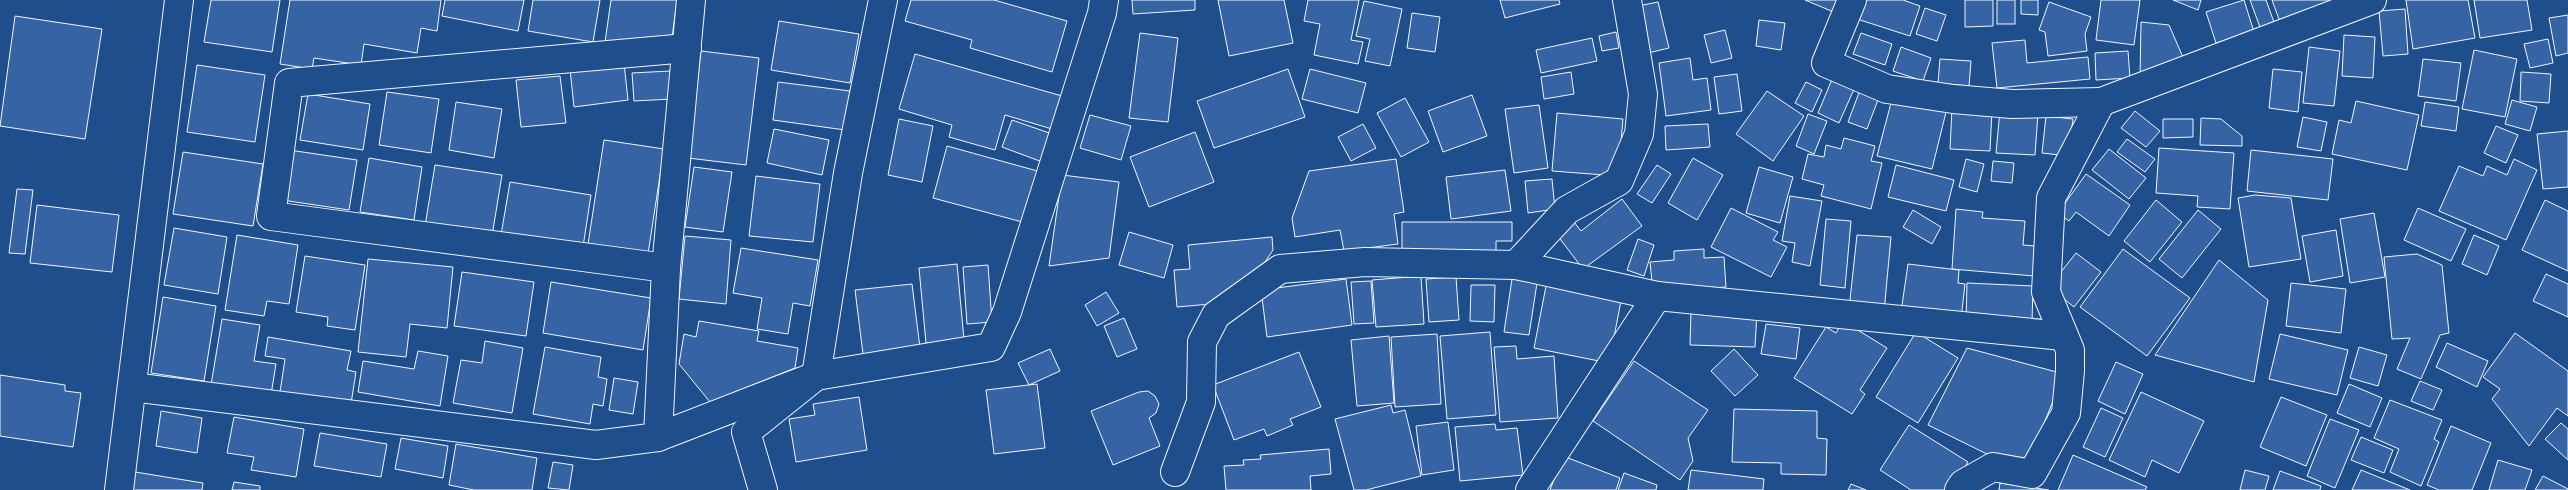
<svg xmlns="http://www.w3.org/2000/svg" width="2568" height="490" font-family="'Noto Sans',sans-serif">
<rect width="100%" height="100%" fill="#1f4e8c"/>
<g fill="#3563a3" stroke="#f2f6ff">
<polygon points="211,0 280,0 272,52 204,42"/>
<polygon points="290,0 441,0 437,31 421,28 417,53 364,44 361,65 314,58 312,69 280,64"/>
<polygon points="445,0 524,0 518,31 442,16"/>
<polygon points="533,0 600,0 593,42 528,31"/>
<polygon points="611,0 677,0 672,38 605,42"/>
<polygon points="911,0 994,0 1067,21 1052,72 970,48 972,40 905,21"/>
<polygon points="1132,0 1195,0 1195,10 1133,14"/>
<polygon points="1218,0 1284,0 1293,43 1229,56"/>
<polygon points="1308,0 1359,0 1351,40 1363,42 1358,64 1314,55 1320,24 1304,21"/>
<polygon points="1500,0 1559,0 1560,4 1505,18"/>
<polygon points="1805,0 1842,0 1836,13"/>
<polygon points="1863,0 1903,0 1920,6 1910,36 1857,19"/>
<polygon points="1965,0 1993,0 1993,26 1965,27"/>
<rect x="1997" y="0" width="18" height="24"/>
<polygon points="2021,0 2038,0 2038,15 2021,14"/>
<polygon points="2101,0 2140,0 2134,45 2096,40"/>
<polygon points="2173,0 2201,0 2198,10"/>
<polygon points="2244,0 2254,32 2216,43 2206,12"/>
<polygon points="2250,0 2266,0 2275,25 2261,30"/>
<polygon points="2272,0 2341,0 2280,22"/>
<polygon points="2406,0 2468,0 2475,38 2413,49"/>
<polygon points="2474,0 2527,0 2532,30 2480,38"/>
<polygon points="1364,1 1402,9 1390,66 1365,61 1370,39 1356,36"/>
<polygon points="1658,2 1669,48 1648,53 1638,6"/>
<polygon points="2049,2 2091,17 2085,34 2087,51 2048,56 2045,32 2039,30"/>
<polygon points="1925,8 1946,15 1937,41 1916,34"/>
<polygon points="2405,9 2408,54 2383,56 2379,11"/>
<polygon points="1412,13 1440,17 1435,52 1407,48"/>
<polygon points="2568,15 2568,53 2556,56 2549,18"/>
<polygon points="15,16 102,29 85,139 0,126"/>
<polygon points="1759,20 1785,23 1781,50 1756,46"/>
<polygon points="779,21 859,34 850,83 771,70"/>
<polygon points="2141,22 2169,25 2185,62 2140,78"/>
<polygon points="1725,30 1732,58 1711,63 1704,35"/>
<polygon points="1616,32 1619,48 1602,51 1599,36"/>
<polygon points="1140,33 1178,38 1168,122 1129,118"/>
<polygon points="1861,33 1892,44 1885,65 1853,54"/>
<polygon points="2344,35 2375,37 2373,78 2342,76"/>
<polygon points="1592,38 1597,61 1541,73 1536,50"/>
<polygon points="2548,39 2553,63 2530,68 2524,44"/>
<polygon points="2025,40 2027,63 2088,57 2090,79 1997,88 1992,43"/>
<polygon points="1901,47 1931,58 1923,81 1893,71"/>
<polygon points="2309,47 2340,51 2334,106 2303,103"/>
<polygon points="2474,50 2517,59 2505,117 2462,109"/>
<polygon points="701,51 759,58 746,165 688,158"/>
<polygon points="2128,51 2130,78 2096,80 2095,53"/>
<polygon points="915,54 1062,96 1052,129 1005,115 995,150 949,137 952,125 899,109"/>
<polygon points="1690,58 1693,80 1707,78 1711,110 1666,116 1659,63"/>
<polygon points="1940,59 1971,61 1969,86 1938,83"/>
<polygon points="2423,59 2461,63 2456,101 2418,96"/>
<polygon points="624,63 628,100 574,107 570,69"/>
<polygon points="197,65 265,75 255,142 187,132"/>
<polygon points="1288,69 1305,117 1214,148 1197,101"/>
<polygon points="1310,69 1366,83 1358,113 1302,99"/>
<polygon points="2273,69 2302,72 2298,112 2269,108"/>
<polygon points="670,71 672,99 634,101 632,73"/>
<polygon points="1571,72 1574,94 1544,99 1541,77"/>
<polygon points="2521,72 2551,74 2549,103 2520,101"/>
<polygon points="1737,74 1742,111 1719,114 1714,77"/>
<polygon points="560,76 566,123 521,127 516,80"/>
<polygon points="1833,77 1855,87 1839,123 1818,113"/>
<polygon points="778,82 850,91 845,130 773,120"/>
<polygon points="1806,82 1822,90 1812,112 1795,103"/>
<polygon points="1860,90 1879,97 1867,129 1848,122"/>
<polygon points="1767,91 1804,116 1773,161 1736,134"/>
<polygon points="387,92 439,99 431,153 379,145"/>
<polygon points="308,94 370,104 363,150 300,140"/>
<polygon points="1472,95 1487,136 1443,152 1428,111"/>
<polygon points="1405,98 1429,142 1401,157 1377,113"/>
<polygon points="1892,99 1946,112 1932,169 1877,156"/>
<polygon points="2512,100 2537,107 2530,131 2505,124"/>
<polygon points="2356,101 2419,115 2407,170 2332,154 2339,120 2351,123"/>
<polygon points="456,102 502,109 494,158 449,150"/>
<polygon points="2425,102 2459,107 2456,131 2421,126"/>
<polygon points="1539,105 1548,168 1514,173 1505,109"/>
<polygon points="1952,108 1992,110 1990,151 1950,149"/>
<polygon points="2000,110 2038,113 2035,155 1996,153"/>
<polygon points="2135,111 2160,131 2146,147 2121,128"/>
<polygon points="1557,113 1623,119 1618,176 1552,171"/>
<polygon points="1808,114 1827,121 1814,154 1796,146"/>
<polygon points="1090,115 1131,126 1121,160 1080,148"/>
<polygon points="2046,116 2073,119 2068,156 2042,153"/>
<polygon points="2303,117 2327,122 2321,151 2297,147"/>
<polygon points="2201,118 2221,119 2242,136 2242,146 2200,145"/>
<polygon points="899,119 933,126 922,182 888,175"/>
<polygon points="2163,119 2193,119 2193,137 2163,138"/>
<polygon points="1012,120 1055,135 1045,163 1002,147"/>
<polygon points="1363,124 1376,148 1351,161 1338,137"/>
<polygon points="1708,124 1710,147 1666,150 1665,126"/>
<polygon points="2496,126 2518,135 2506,163 2484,153"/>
<polygon points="774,129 829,140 822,175 767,163"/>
<polygon points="2568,131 2568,187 2543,189 2537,134"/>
<polygon points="1195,132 1214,182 1149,207 1130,157"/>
<polygon points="1844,138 1875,146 1871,161 1882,163 1871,209 1821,196 1824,185 1802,179 1808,154 1824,157 1826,145 1841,149"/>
<polygon points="2127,139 2155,159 2145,172 2117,152"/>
<polygon points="604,140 664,149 648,254 588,244"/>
<polygon points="947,146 1041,172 1026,223 933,198"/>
<polygon points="2159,148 2234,153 2230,209 2197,207 2198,196 2156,193"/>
<polygon points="2109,149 2146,178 2129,199 2092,170"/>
<polygon points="289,150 357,160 349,210 282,200"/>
<polygon points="2251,150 2333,159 2328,200 2247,191"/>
<polygon points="183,152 263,164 253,226 173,214"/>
<polygon points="369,158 422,167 414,220 360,212"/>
<polygon points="1693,158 1723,175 1697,220 1668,203"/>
<polygon points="1396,159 1404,212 1394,214 1398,244 1344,251 1340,230 1295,237 1292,218 1309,171"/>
<polygon points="1966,159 1984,164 1977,192 1959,187"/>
<polygon points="2514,159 2537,170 2506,240 2439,211 2459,166 2483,176 2487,166 2507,175"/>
<polygon points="1993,161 2014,163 2012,183 1991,181"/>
<polygon points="435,165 502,175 492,236 425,226"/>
<polygon points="1657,165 1671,174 1652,203 1637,194"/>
<polygon points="1896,165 1954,180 1946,211 1888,197"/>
<polygon points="694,167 732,172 723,232 685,227"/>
<polygon points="1759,167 1793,177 1780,223 1746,213"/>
<polygon points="1505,170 1511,211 1451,219 1446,177"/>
<polygon points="2086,174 2130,205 2109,236 2076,212 2069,221 2058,213"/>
<polygon points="1062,175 1119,182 1109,258 1049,266"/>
<polygon points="756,176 820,184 813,242 749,236"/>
<polygon points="1552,179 1555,209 1528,213 1525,181"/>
<polygon points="510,182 591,195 583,247 501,235"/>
<polygon points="17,189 33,190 25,254 9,253"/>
<polygon points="2255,195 2291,198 2301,259 2249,267 2238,198"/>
<polygon points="1790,196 1822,201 1810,266 1792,262 1795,243 1782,241"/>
<polygon points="1622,199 1642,226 1583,269 1557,235 1574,222 1581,231"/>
<polygon points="2156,200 2182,222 2150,262 2124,241"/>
<polygon points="2545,200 2568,211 2568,271 2522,250"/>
<polygon points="37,205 119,215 112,272 30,263"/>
<polygon points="1731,208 1778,232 1773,240 1787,247 1771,277 1711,247"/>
<polygon points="2418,208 2466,229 2451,261 2404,240"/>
<polygon points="1956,209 1983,212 1982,218 2025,221 2023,245 2036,246 2034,276 1952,269"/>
<polygon points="1913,210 1941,227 1932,244 1903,227"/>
<polygon points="2198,210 2221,229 2182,278 2159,259"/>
<polygon points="2374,213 2385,277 2350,283 2340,219"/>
<polygon points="1826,219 1851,221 1845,288 1820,285"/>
<polygon points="1402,222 1512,222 1512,241 1496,241 1496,259 1402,260"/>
<polygon points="174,228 227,237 218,294 164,285"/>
<polygon points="2336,230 2343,276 2310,282 2302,236"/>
<polygon points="1129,232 1173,245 1164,278 1119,265"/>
<polygon points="237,235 298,245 289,304 267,301 264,316 225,310"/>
<polygon points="1857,235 1891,237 1884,312 1849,309"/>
<polygon points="2474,235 2499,246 2487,275 2462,264"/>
<polygon points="685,236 731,240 726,304 679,299"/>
<polygon points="1272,237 1273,250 1249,286 1229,288 1222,303 1177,307 1174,270 1190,269 1188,245"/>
<polygon points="1638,239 1654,245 1644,276 1627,270"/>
<polygon points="741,248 818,260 810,306 793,303 788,334 757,329 762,298 733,293"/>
<polygon points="1704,249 1704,258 1724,257 1726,287 1653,292 1650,262 1674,260 1674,251"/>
<polygon points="2123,249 2190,298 2147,356 2080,307"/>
<polygon points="2076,253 2101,272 2074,307 2049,287"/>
<polygon points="2417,254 2442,265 2449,333 2440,335 2421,379 2397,369 2410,338 2392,339 2384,257"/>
<polygon points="305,256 365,265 355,330 327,326 328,317 296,312"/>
<polygon points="368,259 453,267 447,328 410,324 406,357 358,352"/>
<polygon points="2219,260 2268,300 2254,382 2155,355"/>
<polygon points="957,264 964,340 926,343 919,268"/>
<polygon points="1908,264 1959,270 1958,283 1965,284 1961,319 1901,312"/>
<polygon points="988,265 992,322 967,324 963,267"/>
<polygon points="462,272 534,282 526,336 454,326"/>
<polygon points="2546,274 2568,284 2568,317 2533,301"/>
<polygon points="1421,276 1424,324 1376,327 1372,280"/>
<polygon points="1456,277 1459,320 1429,322 1426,279"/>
<polygon points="1346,279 1352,325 1267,337 1261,290"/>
<polygon points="1512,279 1537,283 1529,335 1504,332"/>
<polygon points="1371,281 1374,323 1354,324 1351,282"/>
<polygon points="551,282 651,298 643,350 543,333"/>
<polygon points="1967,283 2033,286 2032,322 1966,320"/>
<polygon points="2291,283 2346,289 2341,333 2286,326"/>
<polygon points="912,284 920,348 863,354 855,290"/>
<polygon points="1471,285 1495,285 1494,322 1470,321"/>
<polygon points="1546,286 1621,301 1609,363 1534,348"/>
<polygon points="1106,292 1119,313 1097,326 1085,305"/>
<polygon points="163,297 216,306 204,381 151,373"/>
<polygon points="1691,311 1757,312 1755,347 1690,345"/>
<polygon points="1124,318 1137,349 1117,357 1104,326"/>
<polygon points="222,319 260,325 254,361 276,364 271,395 211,385"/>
<polygon points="699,321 759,331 757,341 798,348 795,368 710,402 679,364 684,334 696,337"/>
<polygon points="1843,321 1887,348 1860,390 1865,394 1852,414 1794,378 1826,327 1836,333"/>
<polygon points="1766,324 1800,328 1796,359 1761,354"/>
<polygon points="1490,332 1496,415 1447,419 1440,336"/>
<polygon points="1916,332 1958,358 1918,423 1876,397"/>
<polygon points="2515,333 2568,371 2568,416 2557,408 2529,446 2492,399 2500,389 2483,377"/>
<polygon points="1437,334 1441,404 1395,407 1391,337"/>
<polygon points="2280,334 2348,350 2337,395 2269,379"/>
<polygon points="1389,336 1394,403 1357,406 1351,340"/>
<polygon points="268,337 351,351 347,370 356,372 351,404 280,392 285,359 265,356"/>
<polygon points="485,341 523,348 512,413 453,403 461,360 482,363"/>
<polygon points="2447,343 2488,361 2477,387 2436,367"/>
<polygon points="1516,346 1517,359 1554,356 1558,418 1500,422 1494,347"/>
<polygon points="545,347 601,357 598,377 607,379 603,406 593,404 590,424 533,414"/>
<polygon points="2359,347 2387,355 2378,386 2350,378"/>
<polygon points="1967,348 2064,374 2030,458 1993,457 1928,425"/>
<polygon points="1050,349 1060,371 1029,385 1018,363"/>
<polygon points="1734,349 1758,375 1735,396 1711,371"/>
<polygon points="418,351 448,356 440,406 358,392 363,361 414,369"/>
<polygon points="1299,352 1321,407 1290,419 1293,425 1267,436 1264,429 1234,440 1213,385"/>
<polygon points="1634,361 1708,410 1688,438 1693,461 1680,480 1593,421"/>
<polygon points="2116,362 2143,374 2125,414 2098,401"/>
<polygon points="0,375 65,385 65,391 81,393 73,447 0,436"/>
<polygon points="614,378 638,382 633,414 609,410"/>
<polygon points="2420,381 2442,390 2433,410 2411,401"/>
<polygon points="1037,384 1045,448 994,454 986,390"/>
<polygon points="2349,384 2382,398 2370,427 2337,413"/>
<polygon points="1148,391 1155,396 1159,404 1156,413 1149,418 1160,446 1113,465 1091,411 1139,392"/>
<polygon points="2141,392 2204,421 2179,473 2152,460 2145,477 2109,460"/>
<polygon points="859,397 867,450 796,462 789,419 815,415 813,404"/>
<polygon points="2281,397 2327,415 2306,466 2260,447"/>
<polygon points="2390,400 2442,420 2434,439 2439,442 2421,486 2390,472 2399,449 2374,438"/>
<polygon points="1391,405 1393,413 1405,410 1421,476 1366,490 1354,490 1335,419"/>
<polygon points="2101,408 2123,418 2105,457 2083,447"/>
<polygon points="1734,409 1817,411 1817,438 1827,439 1826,475 1781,474 1781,463 1732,462"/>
<polygon points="161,411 202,418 197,453 156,446"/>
<polygon points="234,417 304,429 296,477 251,470 254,457 227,453"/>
<polygon points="2330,419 2359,430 2335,488 2307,476"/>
<polygon points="1448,422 1454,470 1422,475 1416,426"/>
<polygon points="2561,423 2568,429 2568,460 2545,439"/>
<polygon points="1495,424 1496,430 1517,428 1523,475 1460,481 1455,427"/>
<polygon points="1909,425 1968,462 1951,490 1911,490 1880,470"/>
<polygon points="2451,426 2491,443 2472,490 2439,490 2427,485"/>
<polygon points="320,433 387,444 381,477 314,466"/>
<polygon points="2361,437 2393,450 2384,473 2351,460"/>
<polygon points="401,438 448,446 443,478 395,469"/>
<polygon points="456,444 537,458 532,490 474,490 449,485"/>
<polygon points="1329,449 1331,474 1310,476 1311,490 1226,490 1224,466 1244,465 1243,460 1261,459 1260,455"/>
<polygon points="2073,455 2147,487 2145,490 2058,490"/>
<polygon points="1563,456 1620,478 1616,490 1550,490"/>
<polygon points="2498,460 2532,470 2525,490 2489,490"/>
<polygon points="553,462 573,465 569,490 548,488"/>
<polygon points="1691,470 1764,479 1763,490 1688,490"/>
<polygon points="2245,470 2269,476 2265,490 2240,490"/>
<polygon points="2361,470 2410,490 2352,490"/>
<polygon points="2280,471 2321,486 2320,490 2273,490"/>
<polygon points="135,472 203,483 202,490 132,490"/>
<polygon points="1624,473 1657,485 1656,490 1618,490"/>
<polygon points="2543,476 2568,489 2568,490 2535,490"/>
<polygon points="234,482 260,486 260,490 232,490"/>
<polygon points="2000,483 2049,490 1999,490"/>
<polygon points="1851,484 1866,490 1848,490"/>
</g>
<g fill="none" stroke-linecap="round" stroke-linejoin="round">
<defs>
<g id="minor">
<polyline points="1852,0 1826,63 1887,89 1953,99 2012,104 2101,102"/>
<polyline points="1516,265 1567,210 1619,181 1639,134 1643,94 1627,0"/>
<polyline points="666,268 271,216 289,83 687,48"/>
<polyline points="132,387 596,445 658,437 816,376 991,347 1007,312 1102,13 1104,0"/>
<polyline points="658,437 666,268 691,0"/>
<polyline points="1175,472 1201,402 1202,342 1216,315 1280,269 1365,262 1516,265 1657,296 2063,336"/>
<polyline points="763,490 746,432 816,376 848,173 883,0"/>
<polyline points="1530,490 1657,296"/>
<polyline points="1959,490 1963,484 1993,467 2032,474 2066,413 2070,371 2070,350 2046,292 2051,198 2101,102 2372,0"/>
</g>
<polyline id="tertiary" points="119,490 179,0"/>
</defs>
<use href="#minor" stroke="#f2f6ff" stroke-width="30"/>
<use href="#tertiary" stroke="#f2f6ff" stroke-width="30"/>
<use href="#minor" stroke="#1f4e8c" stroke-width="28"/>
<use href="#tertiary" stroke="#1f4e8c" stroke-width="28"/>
</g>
</svg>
